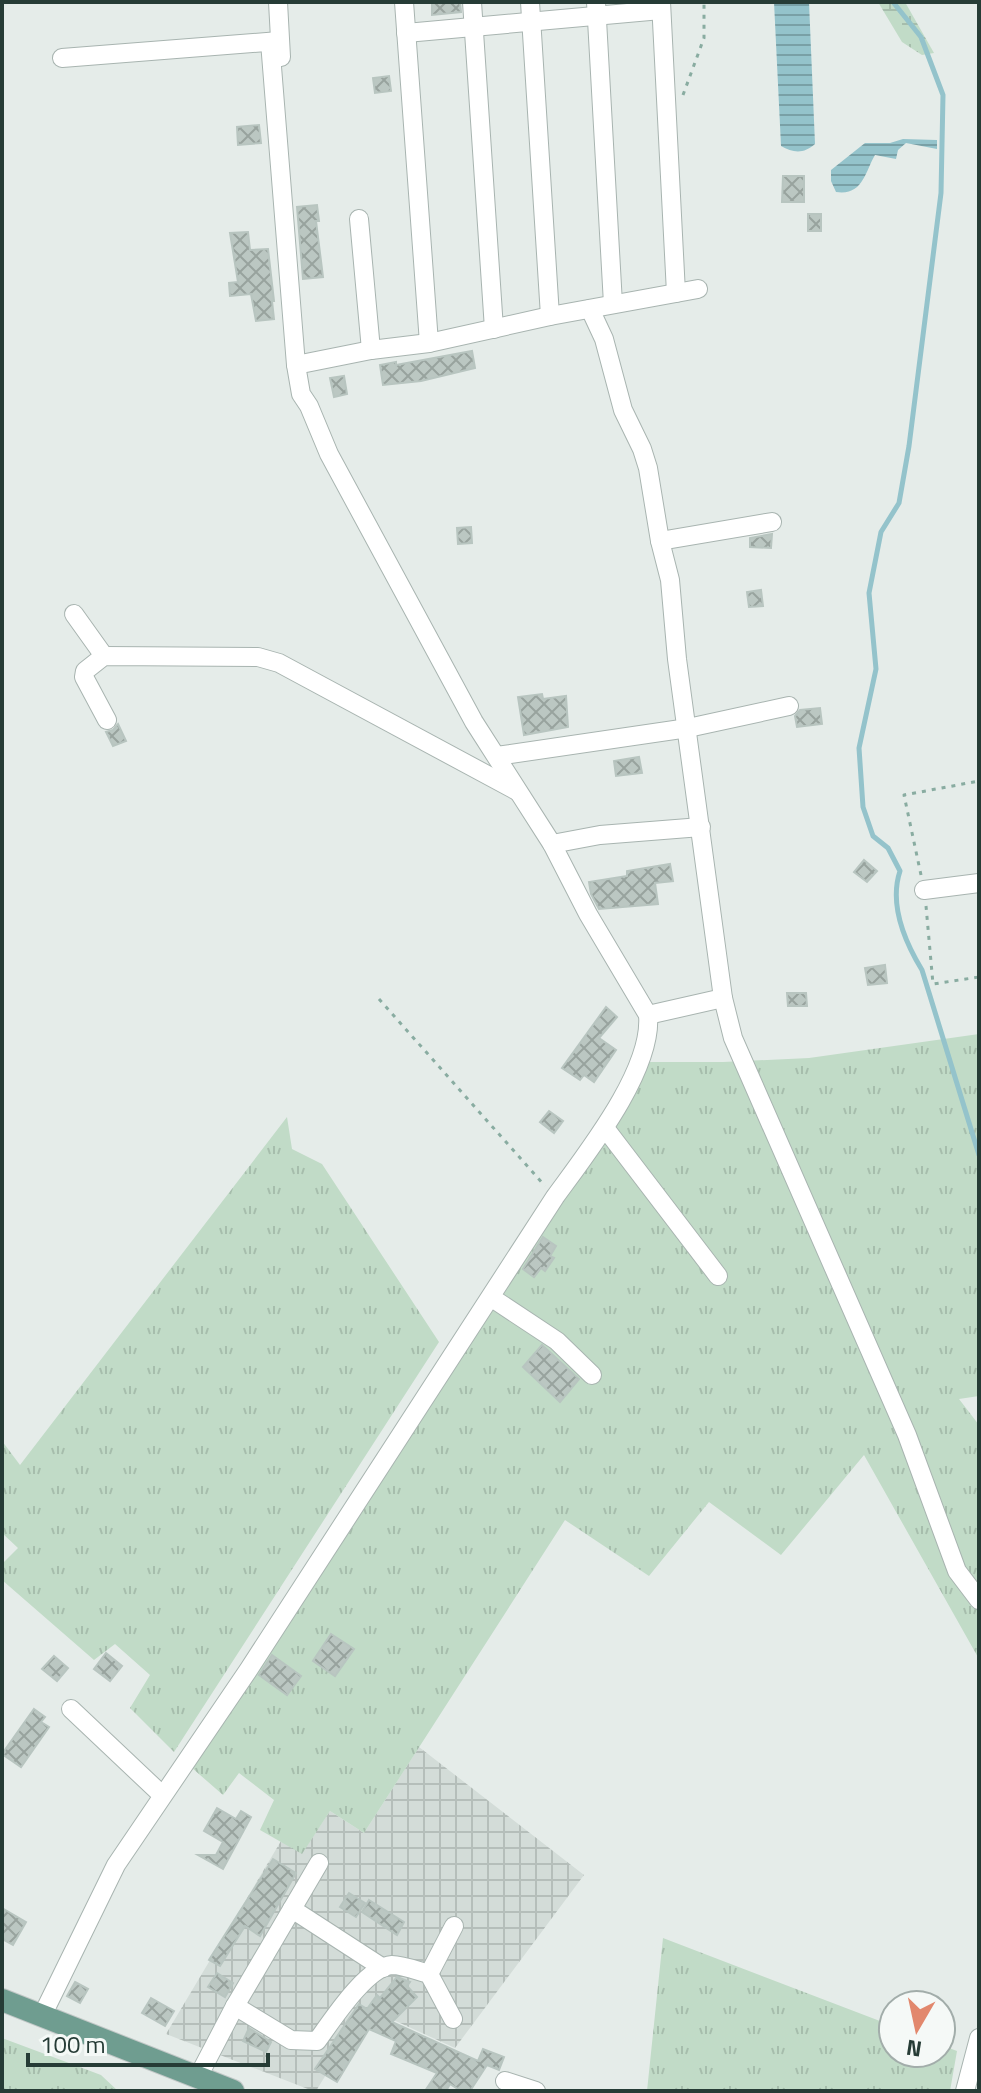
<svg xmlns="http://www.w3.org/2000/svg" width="981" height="2093" font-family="'Titillium Web',sans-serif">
<defs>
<pattern id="industrial-grid" width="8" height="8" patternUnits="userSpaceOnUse" patternTransform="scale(2)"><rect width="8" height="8" fill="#d3dcd8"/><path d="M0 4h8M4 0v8" fill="none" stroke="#b5beba"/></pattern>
<pattern id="grass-tufts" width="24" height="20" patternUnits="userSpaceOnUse" patternTransform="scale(2)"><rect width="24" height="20" fill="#c1dbc7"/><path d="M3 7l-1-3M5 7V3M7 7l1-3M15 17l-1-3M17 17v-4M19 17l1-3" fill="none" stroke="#a6bdac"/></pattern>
<pattern id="wetland-marsh" width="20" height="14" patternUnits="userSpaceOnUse" patternTransform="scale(2)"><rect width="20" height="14" fill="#c1dbc7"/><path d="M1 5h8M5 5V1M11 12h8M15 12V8" fill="none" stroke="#a6bdac"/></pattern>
<pattern id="water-rules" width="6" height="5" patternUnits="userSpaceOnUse" patternTransform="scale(2)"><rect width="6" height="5" fill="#94c3cb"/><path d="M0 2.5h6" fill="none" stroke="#79a0a6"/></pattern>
<pattern id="building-cross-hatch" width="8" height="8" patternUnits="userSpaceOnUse" patternTransform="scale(2)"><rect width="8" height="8" fill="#bbc7c2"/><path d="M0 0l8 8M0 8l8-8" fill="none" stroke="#98a39e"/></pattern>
</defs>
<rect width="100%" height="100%" fill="#e5ece9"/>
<polygon fill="url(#industrial-grid)" points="419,1747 584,1875 455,2048 367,2008 316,2091 313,2091 166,2034 281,1841 302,1853 330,1811 364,1833"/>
<g fill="url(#grass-tufts)">
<polygon points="979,1034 979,1396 959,1399 979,1425 979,1659 864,1455 781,1555 709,1502 649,1576 565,1520 364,1833 330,1811 302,1854 260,1830 274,1800 239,1773 223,1795 184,1761 543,1213 634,1062 723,1062 809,1058"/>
<polygon points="287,1117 292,1149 322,1164 439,1342 174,1752 130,1708 150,1675 115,1644 94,1660 2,1580 2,1564 18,1548 2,1533 2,1441 20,1465"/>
<polygon points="663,1938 893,2026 893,2053 941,2053 941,2045 957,2051 950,2091 647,2091"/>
<polygon points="2,2038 101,2075 118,2091 7,2091 2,2087"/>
</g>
<polygon fill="url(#wetland-marsh)" points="878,2 905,2 934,53 922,55 902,42"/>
<g fill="url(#water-rules)">
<path d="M774,2H809L815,144C804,154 793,153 781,146Z"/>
<path d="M903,139L937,140V149L906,143L898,150L896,159L875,155C865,172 863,196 836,192L831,181V170L865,143H890Z"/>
</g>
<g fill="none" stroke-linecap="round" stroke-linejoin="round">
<path stroke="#94c3cb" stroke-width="5" d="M893,2L921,37L943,95L941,193L909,446L899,503L881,532L869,593L876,669L859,748L863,807L873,836L888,848L900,871C889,904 905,942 922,970L979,1155"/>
</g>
<g fill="url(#building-cross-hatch)" stroke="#b8c5c0" stroke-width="2">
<polygon points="432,2 460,2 461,12 432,15"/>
<polygon points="389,76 391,91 375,93 373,78"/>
<polygon points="259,125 261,143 238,145 237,127"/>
<polygon points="783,176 804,176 804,202 782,202"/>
<polygon points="317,205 319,221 316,221 323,277 303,279 297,207"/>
<rect x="808" y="214" width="13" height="17"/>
<polygon points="248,232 250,250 268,249 274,301 272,301 274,319 256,321 251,294 230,296 229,283 238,282 230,233"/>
<polygon points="472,351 475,368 421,381 383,385 380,365 396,362 396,365"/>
<polygon points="344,376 347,394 334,397 330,378"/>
<polygon points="471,527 472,543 458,544 457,528"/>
<polygon points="772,534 771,548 750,547 750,538"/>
<polygon points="761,590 763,606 749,607 747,592"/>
<polygon points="542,694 543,699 566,696 568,727 524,735 518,697"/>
<polygon points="820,708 822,724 797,727 795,716 800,710"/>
<polygon points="118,724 126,741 113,746 106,732 113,730"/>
<polygon points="639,757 642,773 616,776 614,761"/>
<polygon points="864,860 877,871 867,882 854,872"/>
<polygon points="670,864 673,881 655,883 658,904 599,909 591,894 589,882 627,876 627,871"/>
<polygon points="885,965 887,983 868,985 865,968"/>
<polygon points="787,993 806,993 807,1006 788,1006"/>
<polygon points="606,1007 617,1017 599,1038 616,1050 594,1082 584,1075 580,1080 562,1068"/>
<polygon points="549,1111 563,1121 554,1133 540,1122"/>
<polygon points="543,1237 556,1246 550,1256 554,1258 545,1271 541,1268 534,1277 523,1269"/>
<polygon points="542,1345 579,1379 560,1402 523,1367"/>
<polygon points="331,1634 354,1649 335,1676 313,1661"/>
<polygon points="106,1653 122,1666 110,1681 94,1669"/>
<polygon points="272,1655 301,1676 287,1695 259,1675"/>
<polygon points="54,1656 68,1668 57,1681 42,1669"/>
<polygon points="34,1709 45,1717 41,1722 49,1727 21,1767 2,1754"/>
<polygon points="217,1808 236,1819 241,1811 251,1817 223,1869 198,1855 216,1855 223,1842 204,1831"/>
<polygon points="273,1859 296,1873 260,1936 245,1926 220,1966 209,1960"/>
<polygon points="349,1893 365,1903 356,1917 340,1907"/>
<polygon points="369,1900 404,1922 397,1935 362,1912"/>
<polygon points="2,1908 26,1922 13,1945 2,1939"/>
<polygon points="217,1973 233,1983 225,1997 208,1987"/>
<polygon points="397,1977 410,1982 407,1986 417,1997 392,2022 478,2061 483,2049 504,2057 499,2070 487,2065 470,2091 461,2091 450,2084 446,2091 425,2091 437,2073 391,2054 396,2041 369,2029 337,2082 315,2069 359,2004 367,2009 377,1995 380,1998"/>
<polygon points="75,1982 88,1989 80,2003 67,1996"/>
<polygon points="151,1998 174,2011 165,2026 142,2013"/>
<polygon points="249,2028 271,2042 266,2052 243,2041"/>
</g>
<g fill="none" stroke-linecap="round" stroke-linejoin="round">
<defs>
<g id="minor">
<polyline points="278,2 281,57"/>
<polyline points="404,2 429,343"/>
<polyline points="472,2 494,329"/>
<polyline points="530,2 550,316"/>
<polyline points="596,2 613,304"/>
<polyline points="661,2 676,293"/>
<polyline points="406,33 661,10"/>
<polyline points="62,58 279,41"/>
<polyline points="359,219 371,350"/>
<polyline points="590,309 604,339 623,410 642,449 648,468 660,541 670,580 677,659 723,998 733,1038 907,1435 957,1571 979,1600"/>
<polyline points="296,365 371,350 429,343 550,316 698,289"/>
<polyline points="660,541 772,522"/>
<polyline points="74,614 104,656"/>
<polyline points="107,720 84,677 85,671 104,656 258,657 279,663 517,791"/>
<polyline points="497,756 688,728 789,706"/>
<polyline points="552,844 600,835 701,827"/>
<polyline points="924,890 979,883"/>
<polyline points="648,1015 723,998"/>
<polyline points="605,1128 718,1276"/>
<polyline points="492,1298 557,1341 592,1375"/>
<polyline points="71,1709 162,1795"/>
<polyline points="292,1909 383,1968"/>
<polyline points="429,1974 454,1926"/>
<path d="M235,2006L291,2040L317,2041C331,2022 366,1967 392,1965C403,1965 418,1971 429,1974L453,2019"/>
<path d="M42,2016L116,1865L249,1669L555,1197C587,1153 653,1070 648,1015L588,914L552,844L474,722L329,454L309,406L301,394L296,365L270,42"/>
<polyline points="198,2077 235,2006 319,1863"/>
<polyline points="505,2081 536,2091"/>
<polyline points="965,2091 979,2038"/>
</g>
<polyline id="major" points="2,2000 233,2091"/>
</defs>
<use href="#minor" stroke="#a8b4b0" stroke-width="20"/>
<use href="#major" stroke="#c2c8c7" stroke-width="24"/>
<g stroke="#89aca1" stroke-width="3" stroke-dasharray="4 6" stroke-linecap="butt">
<polyline points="683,95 704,38 704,2"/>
<polyline points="921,875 904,795 979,781"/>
<polyline points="926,906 933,984 979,977"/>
<polyline points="379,999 545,1186"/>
</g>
<use href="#minor" stroke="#fff" stroke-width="18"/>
<use href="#major" stroke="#6f9d90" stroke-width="22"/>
</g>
<rect width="981" height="2093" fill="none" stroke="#263c36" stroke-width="8"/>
<g transform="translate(917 2029) rotate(189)"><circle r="38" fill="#f5f9f7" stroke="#a2adaa" stroke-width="2"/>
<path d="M0-6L14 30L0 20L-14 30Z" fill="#e2886d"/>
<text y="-12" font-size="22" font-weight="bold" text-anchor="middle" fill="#263c36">N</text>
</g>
<path d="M28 2053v12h240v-12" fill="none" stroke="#263c36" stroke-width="4"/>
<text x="40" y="2053" font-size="24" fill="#263c36" stroke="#f5f9f7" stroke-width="6" paint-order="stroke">100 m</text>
</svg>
